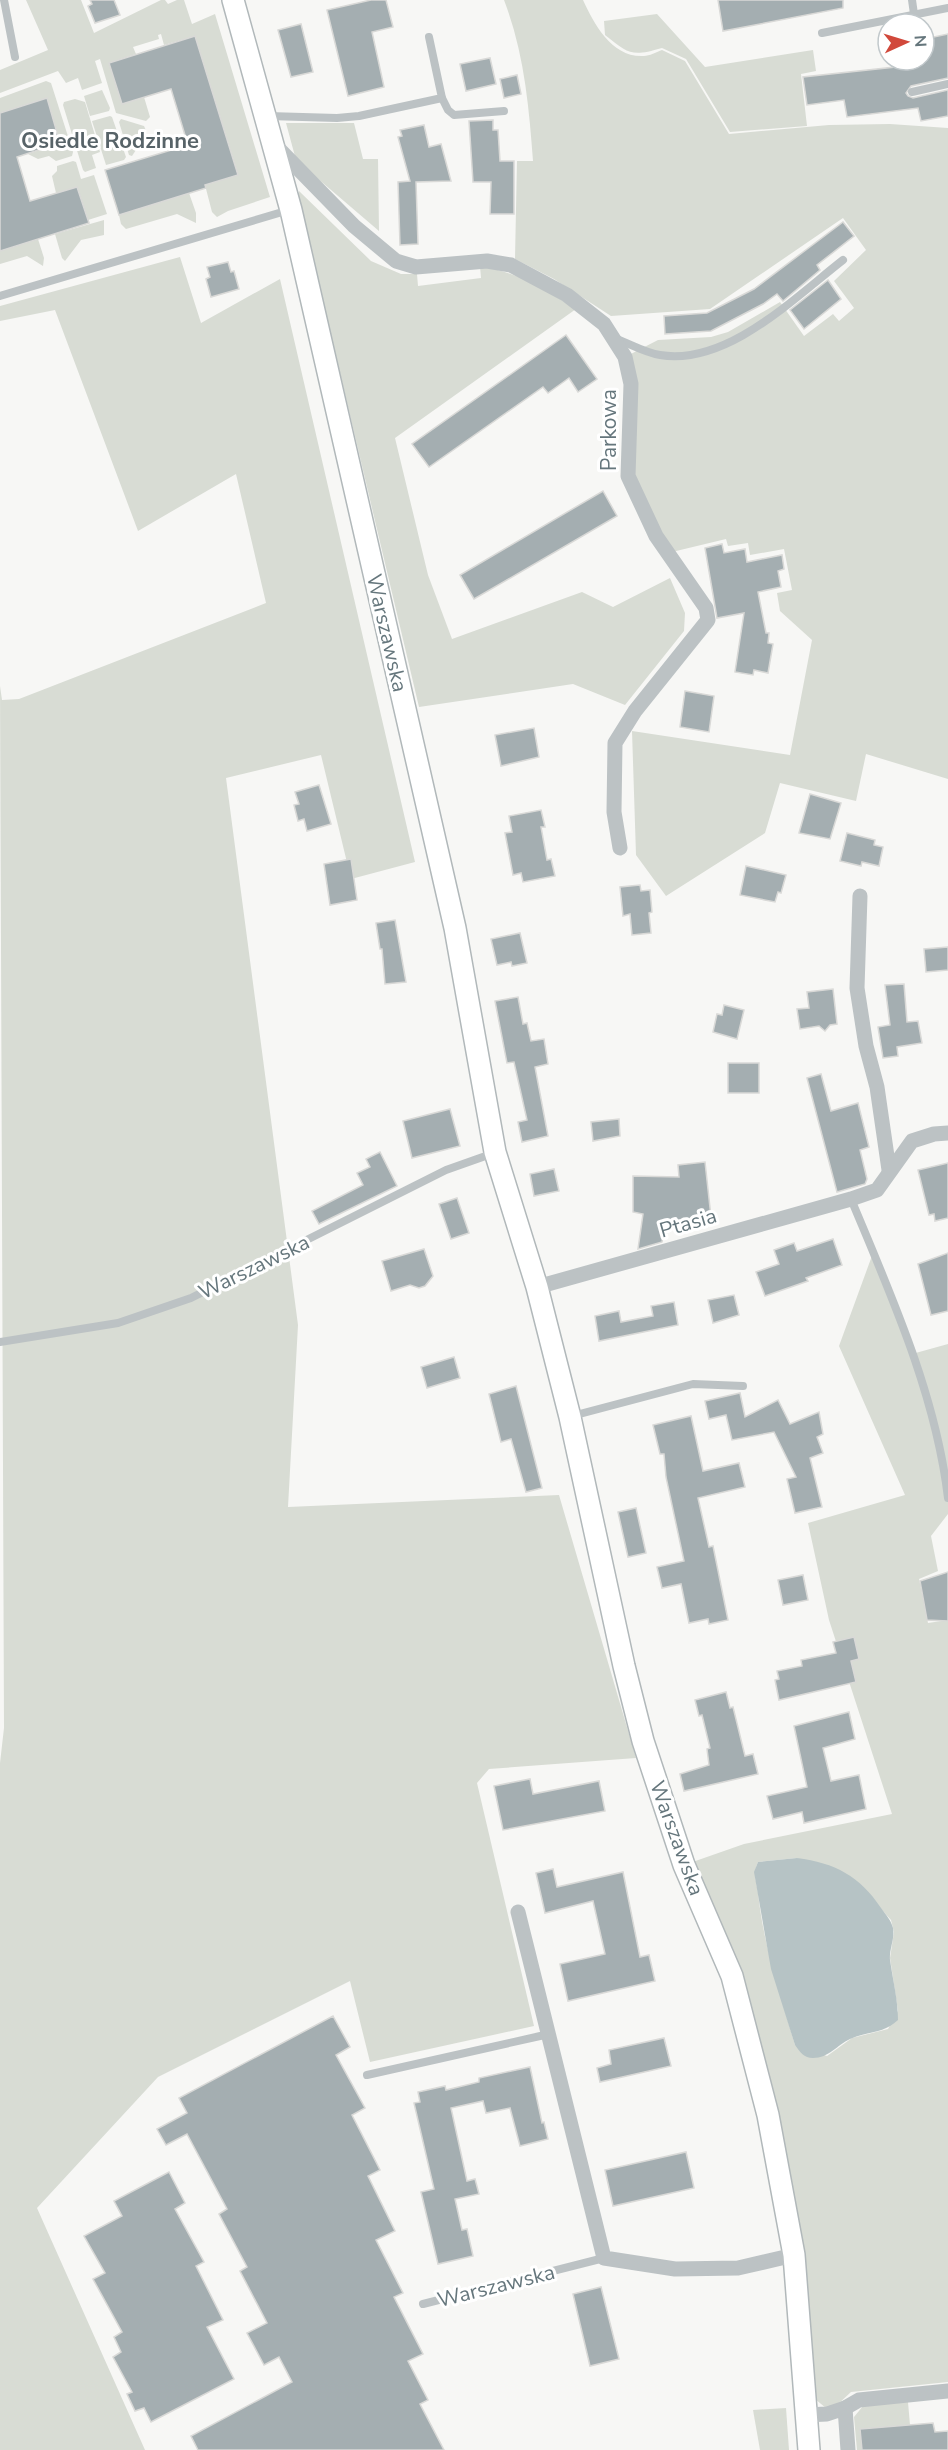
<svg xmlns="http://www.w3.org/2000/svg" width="948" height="2450" font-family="'Nunito Sans',sans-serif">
<rect width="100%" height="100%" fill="#f7f7f5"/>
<g fill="#d8dcd4" fill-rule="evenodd">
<polygon points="26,0 81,0 94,33 161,0 165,0 168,4 177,0 184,0 192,24 215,14 270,197 228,211 217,217 212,212 205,185 238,174 195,36 164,45 161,34 158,35 159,39 133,47 136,54 109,63 122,104 144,97 150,117 146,121 116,113 100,59 95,61 102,83 82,90 78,78 66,83 58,71 0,93 0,70 48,50"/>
<path d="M504,0H583C594,24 612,58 644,56C649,56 657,52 662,50L685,61L729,134L829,125L890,124L948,128V779L866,754L856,801L780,783L765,833L666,896L636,855L632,731L790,755L812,640L780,611L777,593L792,590L784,549L750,555L748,543L728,546L726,539L672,552L628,476L625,357L658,340L711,337L728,332L780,302L804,336L833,314L839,321L854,308L834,281L866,250L843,218L710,309L611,316L554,279L515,259L517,161H533C529,106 524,52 504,0Z"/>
<path d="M657,14L705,67L813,50L816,71L801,74L807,126L730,132L686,59L662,48C631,57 629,54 605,35L604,21Z"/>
<polygon points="46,81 51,83 73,152 72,156 56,161 49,156 38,159 28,154 60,143 47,98 0,113 0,98"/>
<polygon points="102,90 110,108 109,111 90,116 84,96"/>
<polygon points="75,99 85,102 100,152 92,155 96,168 85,172 83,170 63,105 64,102"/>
<polygon points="110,116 112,117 126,157 124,160 106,165 92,121"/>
<polygon points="121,119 144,126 147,133 132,156 129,155 119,122"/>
<polygon points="286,123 354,123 363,159 378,159 379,231 296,160"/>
<polygon points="73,161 76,162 81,179 94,175 107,214 88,220 77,187 56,193 52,176 57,171 57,166"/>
<path d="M299,191L371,261L401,274H417L418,286L481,278L480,266C520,273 542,288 576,309L395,438L428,575L452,639L582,592L613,607L670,578L685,613L684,631L625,705L573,684L419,707L298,195Z"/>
<polygon points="189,193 196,213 196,223 177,214 126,229 121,224 119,215"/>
<polygon points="104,220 104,235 81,240 65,261 62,258 55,234"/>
<polygon points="38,239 44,258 43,266 27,256 0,264 0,245 2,250"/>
<polygon points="180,257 201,323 280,279 415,862 351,879 321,755 226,778 298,1325 288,1507 559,1495 636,1758 489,1769 477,1783 534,2026 370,2062 350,1981 158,2077 37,2208 145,2450 0,2450 0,1763 4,1728 0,686 2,700 19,699 266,603 236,474 138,531 55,310 0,321 0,306"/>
<path d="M873,1253L912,1354L948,1344V1514L931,1536L938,1571L919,1579L928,1623L948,1620V2382L851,2392L836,2406L826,2408L815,2399L800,2227L780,2129L732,1976L684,1865L744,1844L892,1814L829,1620L808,1523L905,1495L839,1346ZM797,1858L882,1910L891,1920L894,1932L890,1958L898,2011L888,2029L852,2038L827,2056L795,2045C780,1993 764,1948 758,1893C756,1881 753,1873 758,1862Z"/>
<polygon points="908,2402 910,2425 860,2429 862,2450 857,2450 854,2417 863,2406"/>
<polygon points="786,2408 789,2450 760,2450 753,2410"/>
</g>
<path fill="#b6c3c5" d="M797,1858C835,1863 860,1876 881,1908C886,1915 891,1920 893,1928C895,1939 889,1949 890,1960C893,1981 898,2000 898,2020C883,2034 868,2031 850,2039C837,2045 829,2058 813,2058C804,2058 800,2052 795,2045L771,1969L754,1872L758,1862Z"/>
<g fill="#a4aeb1" stroke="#d9d9d7" stroke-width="1.5">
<polygon points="90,0 114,0 120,15 95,23 88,6 92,4"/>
<polygon points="371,0 386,0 393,27 372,32 384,87 348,96 327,10"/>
<polygon points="718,0 843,0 843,8 723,31"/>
<polygon points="301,24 313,72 291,77 278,30"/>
<polygon points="948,34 948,78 911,86 906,93 908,96 913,98 948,90 948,116 921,121 918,108 847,117 844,100 807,105 803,77 895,67 894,65 910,63 909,60 924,60 924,39"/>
<polygon points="195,36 238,175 205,185 206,188 119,215 105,170 188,145 171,89 122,104 109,63"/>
<polygon points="490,58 496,84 466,91 460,64"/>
<polygon points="517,75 521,94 504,98 500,79"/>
<polygon points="47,98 60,143 17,157 30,201 77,187 89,223 0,251 0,113"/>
<polygon points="493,120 493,130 498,130 500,161 514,161 514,214 490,214 491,182 473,182 469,121"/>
<polygon points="424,125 429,147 441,144 451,181 416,182 418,244 400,245 398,182 410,181 398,137 402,136 400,130"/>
<polygon points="843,222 854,236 817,265 820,270 783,301 777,294 763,304 711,331 665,334 664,316 707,313 754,289"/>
<polygon points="228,262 231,272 234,271 239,289 211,297 206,279 210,277 207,267"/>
<polygon points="828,280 841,299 804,329 790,310"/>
<polygon points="566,335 597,379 578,392 569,378 548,393 543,387 429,467 412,444"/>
<polygon points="603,491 617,516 474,599 460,575"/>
<polygon points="722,544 724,553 745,549 747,562 782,555 784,569 778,571 781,587 758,592 766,633 769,633 768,643 773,644 768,673 754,670 753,675 735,672 744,613 717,618 705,548"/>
<polygon points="685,691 714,696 709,732 680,727"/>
<polygon points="534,728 539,757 501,766 495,735"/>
<polygon points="319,785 331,824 307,831 304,819 298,821 294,805 299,804 295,792"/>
<polygon points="810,794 841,803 830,839 799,833"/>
<polygon points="541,810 545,827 541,827 547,860 551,859 555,876 523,882 521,873 513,875 505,833 512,832 509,816"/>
<polygon points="847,833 875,840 874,845 883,847 879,866 862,862 861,866 840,861"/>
<polygon points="351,859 357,900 330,905 324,864"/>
<polygon points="746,866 786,875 781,893 778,892 775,902 740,895"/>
<polygon points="640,885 641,891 650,890 652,912 649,913 651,933 632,935 630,914 623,916 620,887"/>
<polygon points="395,920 406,982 385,984 382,949 380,949 376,923"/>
<polygon points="520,933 527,963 512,966 511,962 497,965 491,939"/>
<polygon points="948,947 948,970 926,972 924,949"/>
<polygon points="904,984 907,1022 918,1021 922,1043 897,1047 898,1056 883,1058 878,1027 890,1025 885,985"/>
<polygon points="833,989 837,1024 830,1025 825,1031 819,1026 800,1029 797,1009 809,1008 807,992"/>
<polygon points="518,997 523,1024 527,1023 531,1041 544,1039 548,1064 535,1067 548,1136 522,1142 518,1122 527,1120 514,1062 507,1063 495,1001"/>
<polygon points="724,1005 744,1010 737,1039 713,1032 717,1014 722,1015"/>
<rect x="728" y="1063" width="31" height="30"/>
<polygon points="821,1074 831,1111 858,1103 869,1147 860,1150 867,1179 865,1184 837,1192 807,1078"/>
<polygon points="450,1109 460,1146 412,1158 403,1121"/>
<polygon points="619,1119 620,1136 593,1141 591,1122"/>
<polygon points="380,1152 397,1186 319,1224 312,1211 363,1185 357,1173 370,1167 366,1159"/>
<polygon points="705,1162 711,1217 696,1218 696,1222 665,1224 662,1242 638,1249 643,1214 633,1212 633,1176 679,1177 678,1165"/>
<polygon points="948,1163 948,1218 935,1221 934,1214 929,1215 918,1170"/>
<polygon points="554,1169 559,1191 534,1196 530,1174"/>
<polygon points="457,1198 469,1233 451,1239 439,1204"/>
<polygon points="833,1239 842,1265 806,1278 808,1281 765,1296 756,1272 779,1264 774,1250 794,1243 797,1251"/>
<polygon points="424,1249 433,1276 425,1286 419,1288 410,1285 391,1291 382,1261"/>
<polygon points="948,1253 948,1311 931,1315 918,1264"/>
<polygon points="734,1295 739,1315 713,1323 708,1300"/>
<polygon points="674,1302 678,1325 599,1341 595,1316 619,1311 621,1322 653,1316 651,1306"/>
<polygon points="454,1357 460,1378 427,1388 421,1367"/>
<polygon points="516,1386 542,1488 526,1492 511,1439 501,1442 489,1394"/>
<polygon points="740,1393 745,1417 778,1400 790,1424 819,1412 823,1434 817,1437 823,1453 810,1458 822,1507 795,1513 787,1479 796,1477 774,1432 732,1440 726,1415 709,1419 705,1401"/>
<polygon points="691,1416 703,1471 739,1463 745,1487 698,1498 709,1547 713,1546 728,1620 709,1624 708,1619 689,1623 681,1584 662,1588 657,1567 684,1561 666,1477 664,1454 660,1454 653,1425"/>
<polygon points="636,1508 646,1553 628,1557 618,1512"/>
<polygon points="948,1572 948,1621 927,1620 920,1581"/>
<polygon points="803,1575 808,1600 783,1605 778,1580"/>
<polygon points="854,1637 859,1659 851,1661 856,1682 779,1700 775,1680 779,1679 777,1671 802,1666 801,1660 836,1653 833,1642"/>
<polygon points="726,1692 730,1708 733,1707 745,1756 753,1754 758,1774 684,1791 680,1774 709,1765 707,1749 710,1748 702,1715 699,1716 695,1700"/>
<polygon points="849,1712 855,1739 823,1748 831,1781 859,1775 866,1809 804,1823 802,1812 773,1819 767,1796 807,1787 794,1726"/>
<polygon points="530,1779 533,1794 599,1781 605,1811 503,1830 494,1786"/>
<polygon points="553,1869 557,1887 623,1872 640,1957 649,1955 655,1981 568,2001 560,1964 605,1954 593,1901 545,1913 536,1873"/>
<polygon points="333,2016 350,2047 336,2055 365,2108 352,2115 380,2170 368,2176 395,2231 376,2240 403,2293 394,2297 423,2354 408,2361 428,2400 420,2404 444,2450 198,2450 191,2436 292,2382 279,2357 264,2365 247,2333 267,2323 240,2271 247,2267 219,2214 227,2209 187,2134 166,2145 157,2129 187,2113 179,2098"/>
<polygon points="664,2038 671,2066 600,2082 597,2068 611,2064 609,2050"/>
<polygon points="530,2067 542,2123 544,2122 548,2139 520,2146 510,2108 486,2113 483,2101 451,2108 467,2181 475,2179 479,2194 455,2199 462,2230 467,2229 473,2256 438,2264 421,2192 434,2189 414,2103 420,2102 418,2092 445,2086 446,2090 479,2082 479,2078"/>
<polygon points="686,2152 694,2188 613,2206 605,2170"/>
<polygon points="169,2172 185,2203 175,2209 204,2262 196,2266 223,2320 207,2327 234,2379 151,2422 144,2408 135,2411 127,2394 132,2392 113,2357 121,2352 114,2337 122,2332 93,2279 105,2273 84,2236 122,2216 114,2201"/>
<polygon points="601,2287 619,2359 590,2366 573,2294"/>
<polygon points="933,2423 935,2432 948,2431 948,2450 862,2450 860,2429"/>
</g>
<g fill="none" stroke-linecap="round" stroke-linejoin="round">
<defs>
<polyline id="secondary" points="233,0 291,210 455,928 495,1152 537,1287 570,1417 624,1666 643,1741 684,1865 732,1976 768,2115 794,2255 809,2450"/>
</defs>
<use href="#secondary" stroke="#b1b8ba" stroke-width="24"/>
<g stroke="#bcc2c4" stroke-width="8">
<polyline points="4,0 15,57"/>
<polyline points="912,0 914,14"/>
<polyline points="822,33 948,8"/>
<polyline points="912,92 948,84"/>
<polyline points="442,98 448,110 454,115 504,111"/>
<polyline points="268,116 337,118 359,116 442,98 429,37"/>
<polyline points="0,296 289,210"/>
<path d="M617,339C630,344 646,353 660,355C727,366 794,298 843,260"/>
<path d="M851,1199C891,1295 936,1395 948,1498"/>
<polyline points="0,1342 118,1323 191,1298 446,1170 494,1153"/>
<polyline points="572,1416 693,1384 743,1386"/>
<polyline points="367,2075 549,2034"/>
<polyline points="423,2304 604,2258"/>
</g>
<g stroke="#bcc2c4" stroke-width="15">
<polyline points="275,145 354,226 396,261 416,267 487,261 511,265 567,295 604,324 625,357 631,384 628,476 656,536 706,608 708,620 635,711 615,743 614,812 620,848"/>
<polyline points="860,896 857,988 866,1046 877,1087 889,1170"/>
<polyline points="537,1287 851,1199 877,1190 912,1141 934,1134 948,1133"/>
<polyline points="518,1912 604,2258 675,2269 738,2268 794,2255"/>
<polyline points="845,2408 859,2400 948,2391"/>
<polyline points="806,2415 827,2414 845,2408 848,2450"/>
</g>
<use href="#secondary" stroke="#fff" stroke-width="21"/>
</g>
<g text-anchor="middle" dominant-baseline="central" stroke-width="6" stroke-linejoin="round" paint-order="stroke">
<g font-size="21" fill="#65767c" stroke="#fff">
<text transform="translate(609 430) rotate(-90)">Parkowa</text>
<text transform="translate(387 633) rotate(77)">Warszawska</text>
<text transform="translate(688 1223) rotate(-16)">Ptasia</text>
<text transform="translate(254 1267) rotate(-26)">Warszawska</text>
<text transform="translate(677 1838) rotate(70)">Warszawska</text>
<text transform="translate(496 2286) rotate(-14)">Warszawska</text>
</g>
<g font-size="22" font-weight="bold" fill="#576368" stroke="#fff">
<text x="110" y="141">Osiedle Rodzinne</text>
</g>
</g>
<g transform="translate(906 42) rotate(86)"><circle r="28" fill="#ffffff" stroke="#c1c8cb" stroke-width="1.5"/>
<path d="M0-4.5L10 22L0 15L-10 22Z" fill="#d1483b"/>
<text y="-9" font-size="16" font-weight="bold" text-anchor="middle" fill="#65767c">N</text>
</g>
</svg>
